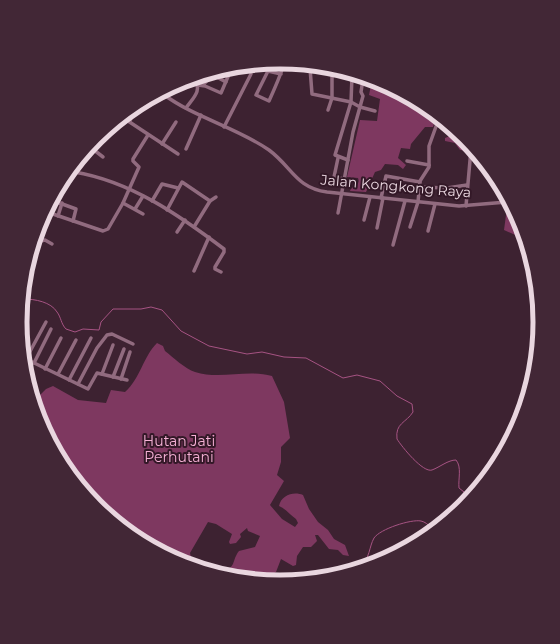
<svg xmlns="http://www.w3.org/2000/svg" width="560" height="644" font-family="Montserrat,sans-serif">
<rect width="100%" height="100%" fill="#3d2231"/>
<g fill="#7e3860">
<path d="M372,80L380,82L426,113V117L434,124L433,127H425L411,144L410,149L401,148L398,158L406,165L403,169L398,165L385,164L381,170L375,172L366,192L350,191C352,185 361,186 358,178L347,177L360,120L377,121L380,99L369,95Z"/>
<polygon points="455,134 457,134 464,138 471,149 470,151 460,150 455,143 445,141 445,138"/>
<polygon points="510,207 520,223 526,250 523,249 520,237 504,230 506,215"/>
<path d="M157,343L163,346L165,351C173,357 185,369 195,372C220,380 247,369 272,376L284,402L290,438L281,447V462L277,475L284,481L270,505L282,519L295,527L298,523L296,519C290,515 286,509 279,506C281,495 294,491 303,495L309,509L318,522L328,530L334,539L345,545L349,556L343,555L338,550L329,549L318,535H315L317,541L311,547H303L297,556L296,565L293,566L281,559L276,572L264,579L221,570C237,569 231,561 239,551L255,547L260,536L248,531L247,528L240,534L241,537L236,543L230,544L229,542L232,534L216,524L208,522L190,553L193,565L180,562L96,506L40,421L35,400L46,389L53,386L78,400L106,403L111,390L125,392C140,379 143,357 157,343Z"/>
</g>
<g fill="none" stroke-linecap="round" stroke-linejoin="round">
<g stroke="#a65383" stroke-width="1">
<path d="M24,299C35,299 51,302 57,312C61,317 61,324 66,329L75,332L83,329L99,330L101,322L113,309H141L151,307L162,310L181,331L209,346L247,354L262,352L284,357L306,358L343,378L357,375L380,381L397,396L412,404L413,412C406,423 395,423 397,439C402,447 423,473 432,470C440,467 448,460 456,460C462,467 458,479 459,488L464,492L467,502"/>
<path d="M361,566C370,558 369,547 374,538C380,529 411,519 421,521C425,522 428,524 431,528"/>
</g>
<g stroke="#916b7f" stroke-width="3.5">
<polyline points="267,65 281,67 292,64"/>
<polyline points="310,68 312,94 351,102 360,107 375,111"/>
<path d="M281,74L268,71L256,95L269,101C274,90 279,79 283,67"/>
<polyline points="213,75 226,82"/>
<polyline points="198,85 205,86 221,93 230,72"/>
<polyline points="203,85 211,76"/>
<path d="M163,94C195,118 236,127 269,150C292,167 296,188 327,192L459,206L507,202"/>
<path d="M186,108C193,98 203,90 194,79"/>
<polyline points="328,110 332,98 332,72"/>
<polyline points="125,119 178,154"/>
<polyline points="130,121 133,113"/>
<polyline points="224,127 251,74"/>
<polyline points="162,144 176,122"/>
<polyline points="89,148 94,150 103,157"/>
<polyline points="186,149 201,115"/>
<polyline points="338,158 334,177 344,179"/>
<polyline points="348,160 335,155 351,102 352,76"/>
<polyline points="407,161 429,165"/>
<path d="M74,172C130,181 179,215 224,249V252L215,267V269L221,272"/>
<polyline points="419,187 447,188 467,185"/>
<polyline points="381,198 386,176 420,182"/>
<polyline points="54,201 76,209 73,221"/>
<polyline points="152,201 162,184 178,188"/>
<polyline points="123,203 139,167 133,161 133,159 148,135"/>
<polyline points="466,206 471,149"/>
<polyline points="135,209 143,196"/>
<polyline points="167,210 182,182 210,201"/>
<polyline points="47,212 103,231 108,229 123,203 143,214"/>
<polyline points="338,213 353,132 363,96 361,92 363,79"/>
<polyline points="58,216 62,203"/>
<polyline points="364,220 370,197"/>
<polyline points="194,227 210,201 216,197"/>
<polyline points="410,227 418,202 420,181 429,167 429,146 438,121"/>
<polyline points="377,228 383,198"/>
<polyline points="428,231 435,204"/>
<polyline points="177,232 185,220"/>
<polyline points="36,242 45,240 52,244"/>
<polyline points="393,245 405,201"/>
<polyline points="194,271 209,237"/>
<polyline points="27,357 46,322"/>
<polyline points="28,360 88,389 97,373 127,380"/>
<polyline points="34,363 51,329"/>
<polyline points="45,369 61,338"/>
<polyline points="58,374 76,340"/>
<polyline points="102,374 113,345"/>
<polyline points="113,377 124,349"/>
<polyline points="121,379 130,352"/>
<polyline points="69,380 91,338"/>
<polyline points="78,384 97,348 107,335 112,334 133,344"/>
</g>
</g>
<g text-anchor="middle" dominant-baseline="central" stroke-width="4" stroke-linejoin="round" paint-order="stroke">
<g font-size="14" fill="#e9d6df" stroke="#331827">
<text transform="translate(396 186) rotate(5)">Jalan Kongkong Raya</text>
</g>
<g font-size="14" fill="#f6b1d6" stroke="#331827">
<text x="179" y="441">Hutan Jati<tspan x="179" dy="16">Perhutani</tspan></text>
</g>
</g>
<path d="M0 0H560V644H0ZM27 322a253 253 0 1 1 506 0a253 253 0 1 1-506 0Z" fill="#422736" fill-rule="evenodd"/>
<path fill="none" stroke="#e9d6df" stroke-width="5" d="M27 322a253 253 0 1 1 506 0a253 253 0 1 1-506 0Z"/>
</svg>
